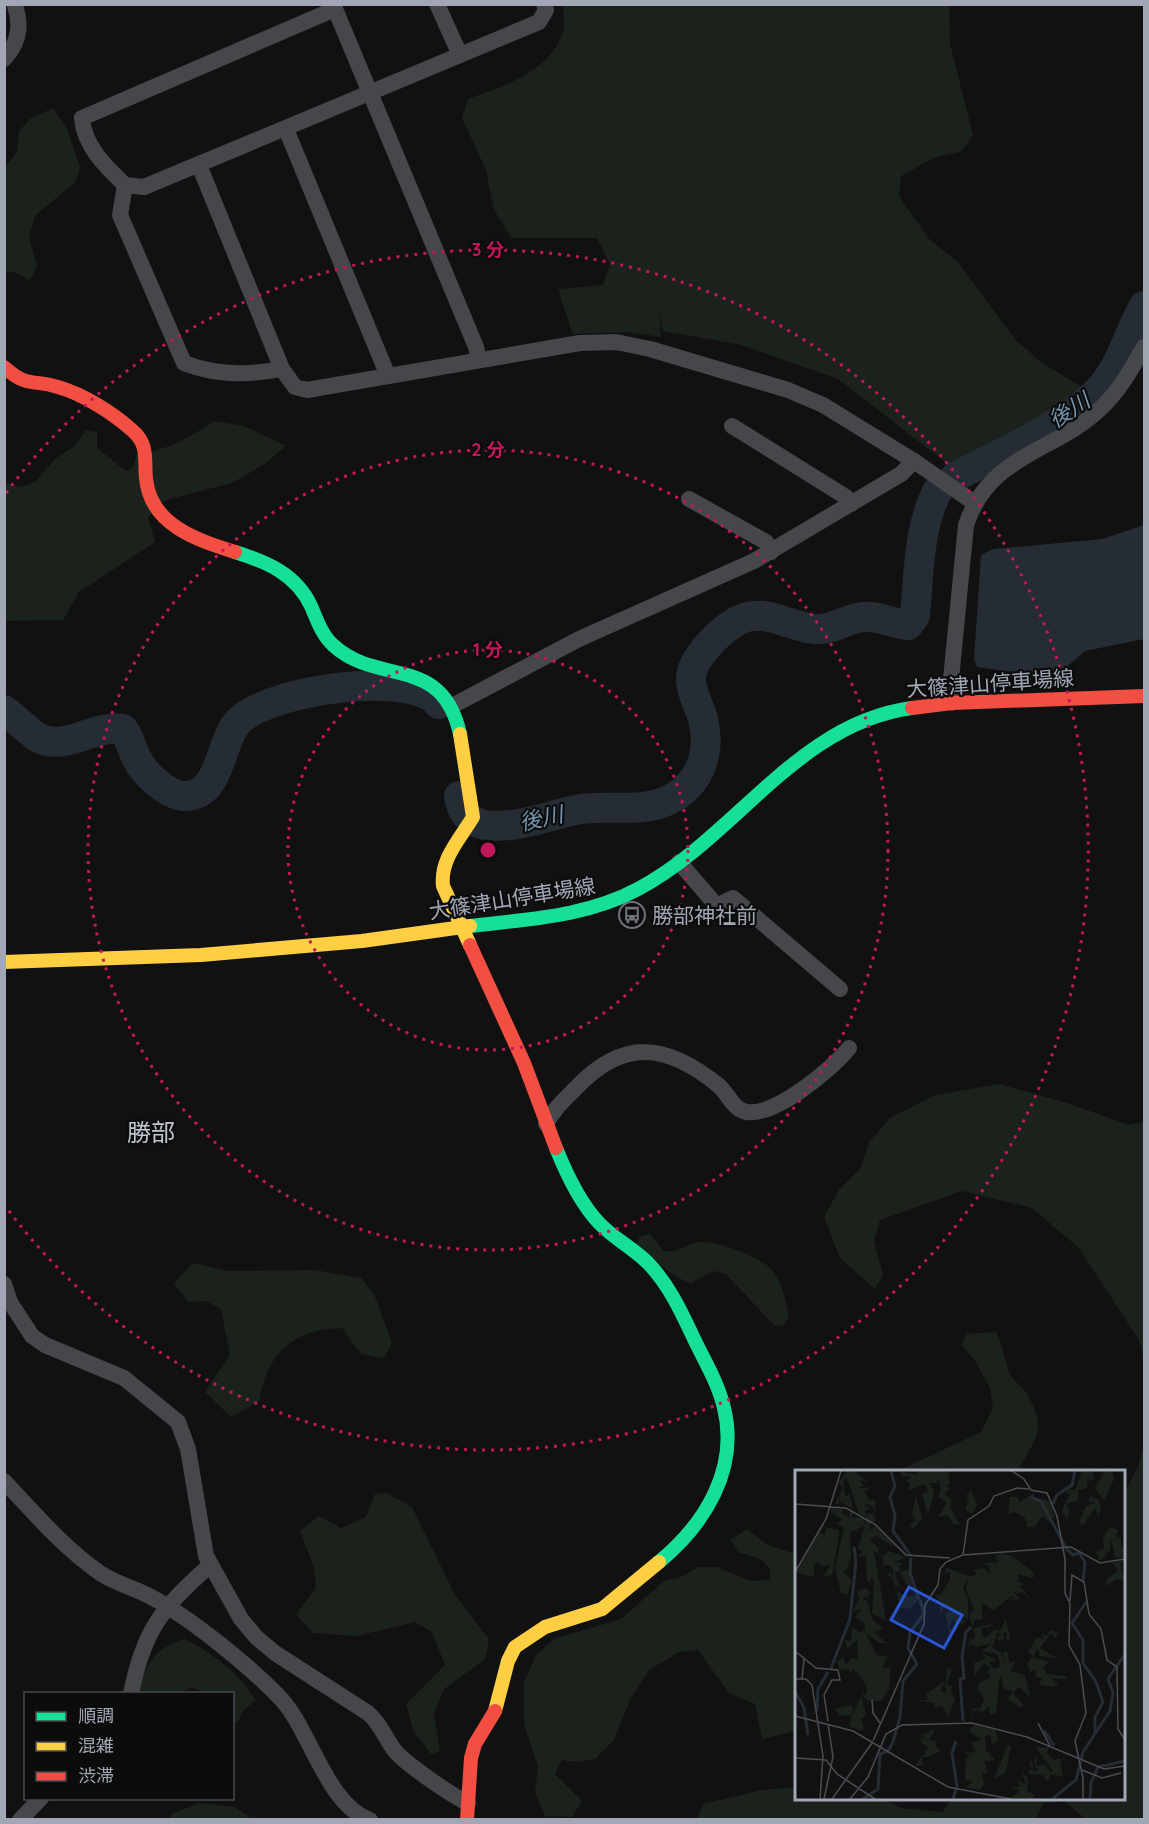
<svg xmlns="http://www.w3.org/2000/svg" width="1149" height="1824" font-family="Quicksand,'Noto Sans JP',sans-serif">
<rect width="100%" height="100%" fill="#111112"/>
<g fill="#1b221c">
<path d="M563,5H949L950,44L973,135L961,152L935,157L901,176L899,196L929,239L957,261L1015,339L1042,363L1084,388L1075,404L969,462L948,464L838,379L741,345L663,331L659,313L661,337L629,332L573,334L558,289L603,285L610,264L597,238H512L494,210L486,170L462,118L468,99C505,85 549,73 563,32C566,25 563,13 563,5Z"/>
<polygon points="53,108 67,129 80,167 76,181 35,216 29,237 37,266 30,280 14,272 5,272 5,167 17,152 19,131 30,119"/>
<path d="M214,421L244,426L286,446L266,463L232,483L166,500L148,517L155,542L79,592L63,620L5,621L4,483L21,487L35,482L56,458L75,446L86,430L97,432V448L126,471L133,467L137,453C168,451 189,438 214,421Z"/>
<polygon points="999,1084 1067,1103 1129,1125 1144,1122 1144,1359 1139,1340 1079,1248 1032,1208 962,1191 880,1220 874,1241 883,1275 875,1289 840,1258 824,1217 839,1190 860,1169 869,1142 890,1118 935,1095"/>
<path d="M650,1234L664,1251C681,1253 684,1244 699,1242C715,1240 761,1257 771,1269C783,1281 785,1301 789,1316L783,1326L774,1325L726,1274L714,1271L691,1283C670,1277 654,1258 636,1246L640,1236Z"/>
<path d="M193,1263L227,1271L315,1270L361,1278L374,1294L392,1343L384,1358L361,1354L342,1328C292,1329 267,1354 259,1401L231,1417L205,1392L230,1354L221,1309L206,1301L188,1302L174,1283Z"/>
<path d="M996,1332C1003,1345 1004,1358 1009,1372C1012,1381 1023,1386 1027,1394C1048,1431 1035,1438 1018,1471H898L981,1432L993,1408L990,1388L976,1362L961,1344L967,1334Z"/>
<polygon points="1144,1446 1144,1819 1086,1819 1064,1801 1043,1803 1036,1819 697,1819 703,1804 762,1790 796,1787 796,1798 883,1799 901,1808 943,1812 951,1799 1124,1798 1124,1493 1137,1469"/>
<polygon points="387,1493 412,1507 455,1595 489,1639 485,1659 444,1689 434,1713 440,1751 431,1754 413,1730 406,1704 445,1665 432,1632 415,1622 357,1636 313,1633 296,1614 316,1588 314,1567 300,1531 319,1516 341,1528 366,1517 375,1494"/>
<polygon points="747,1529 767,1545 796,1554 796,1731 762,1739 755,1704 729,1693 698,1650 679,1652 649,1670 630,1700 614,1740 595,1759 578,1762 562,1760 555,1774 582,1801 572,1817 545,1816 535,1792 538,1766 524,1724 524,1682 536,1655 554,1639 621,1619 664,1581 679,1578 698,1567 717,1567 750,1581 770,1580 770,1569 761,1559 738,1552 730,1540"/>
<path d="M184,1639C211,1652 241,1674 255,1700L243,1711L238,1722L233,1723L232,1694L205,1693L192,1687L181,1693L138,1694C146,1662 153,1650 184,1639Z"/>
<polygon points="200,1803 235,1807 252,1819 168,1819 174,1813"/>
</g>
<polygon fill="#252c33" points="1144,525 1144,639 1085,651 1055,677 1015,680 1013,672 977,667 974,659 981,555 993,549 1102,539"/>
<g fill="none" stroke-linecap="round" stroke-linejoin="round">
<g stroke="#252c33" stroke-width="30">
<path d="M955,477C998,454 1065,425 1098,391C1121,367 1128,334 1144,306"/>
<path d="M4,710C15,718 26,729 37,737C64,753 94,724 123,729C130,738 131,747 136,757C143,773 167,795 184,796C221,797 219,744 237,723C263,691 412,668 439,704"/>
<path d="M459,796C463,825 486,828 510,825C534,823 557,813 581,809C608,805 635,812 662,803C698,789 712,756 703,719C700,707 691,693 691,680C690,659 720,631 737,621C764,606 788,627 815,629C832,631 847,618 863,617C877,615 893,624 908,625L915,616C919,574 918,527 938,490"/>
</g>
<g stroke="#46474a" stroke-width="16">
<polyline points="333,4 476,347 479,360"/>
<polyline points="437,4 460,55"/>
<path d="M335,9L82,118C84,146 106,167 125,185L144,187L539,22L546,10L544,4"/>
<path d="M4,59C18,44 22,26 15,6"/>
<polyline points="286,129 388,376"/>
<polyline points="199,165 282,369 295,387 307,390 580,343 616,342 650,349 788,390 823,405 914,461 973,502"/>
<path d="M125,185L120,215L184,363C214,375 250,375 282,369"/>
<polyline points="732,426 846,497 851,504"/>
<polyline points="689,499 766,542 771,552"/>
<path d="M952,703L951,679L966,525C990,453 1055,453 1102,407C1120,390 1132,368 1144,347"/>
<polyline points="452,706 579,639 754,561 901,474 914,461"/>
<polyline points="679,862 717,906 733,898 840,989"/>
<path d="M546,1124C553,1110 564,1100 575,1089C623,1038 666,1043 718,1085C728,1093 733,1110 747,1112C776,1116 832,1069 849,1048"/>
<path d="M4,1284L10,1302L32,1336L45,1345L124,1378L178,1422L188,1449L206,1556L241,1619L256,1637L275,1653L368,1713C381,1724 385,1738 395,1751C406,1764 452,1796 468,1803"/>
<path d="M4,1481C34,1513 64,1548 100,1573C116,1584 136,1588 153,1598C193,1620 251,1667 282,1700C311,1732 327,1805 370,1820"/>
<path d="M131,1694C143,1631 162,1608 209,1566"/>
<polyline points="20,1820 41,1798"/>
</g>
<g stroke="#16e098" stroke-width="14">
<path d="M235,552C267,562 296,574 311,606C317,620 322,635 333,645C378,687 442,653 460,734"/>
<path d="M470,926C528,919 586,917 638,889C735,838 797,723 912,708"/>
<path d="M556,1148C566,1173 580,1203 599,1223C613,1238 633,1248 648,1263C671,1287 683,1316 697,1345C707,1365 719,1386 724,1408C739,1469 705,1524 659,1562"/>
</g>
<g stroke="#ffcf43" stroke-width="14">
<path d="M460,734L473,817C460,839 440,859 443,886L470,945"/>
<polyline points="4,962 201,955 362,941 470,926"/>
<polyline points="495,1711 508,1661 515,1647 545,1627 602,1609 659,1562"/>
</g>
<g stroke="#f24e42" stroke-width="14">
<path d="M4,367C27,388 32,379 58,387C83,394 113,413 133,431C149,445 144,460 146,478C150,525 197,540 235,552"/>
<polyline points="912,708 952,703 1144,696"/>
<polyline points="470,945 524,1063 556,1148"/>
<polyline points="467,1820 471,1758 475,1744 495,1711"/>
</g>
</g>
<g fill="none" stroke="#c2185b" stroke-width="3" stroke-dasharray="3 6">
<circle cx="488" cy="850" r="200"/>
<circle cx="488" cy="850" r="400"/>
<path d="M6 493A600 600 0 1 1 6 1207"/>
</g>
<defs>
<symbol id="bus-ring" viewBox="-11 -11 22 22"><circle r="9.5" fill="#0c0c0d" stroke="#6f727b" stroke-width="1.5"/><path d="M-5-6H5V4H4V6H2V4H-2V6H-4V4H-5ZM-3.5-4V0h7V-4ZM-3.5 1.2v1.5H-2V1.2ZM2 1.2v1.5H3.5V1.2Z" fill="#6f727b"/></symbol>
</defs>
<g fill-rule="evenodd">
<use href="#bus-ring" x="617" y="900" width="30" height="30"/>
</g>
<g text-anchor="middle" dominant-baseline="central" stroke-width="4.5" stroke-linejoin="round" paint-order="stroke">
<g font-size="21" fill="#a1a7b4" stroke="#0c0c0d">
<text transform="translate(990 683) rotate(-4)">大篠津山停車場線</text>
<text transform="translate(512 898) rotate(-9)">大篠津山停車場線</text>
</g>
<g font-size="21" fill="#a1a7b4" stroke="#0c0c0d" text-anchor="start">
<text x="652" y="915">勝部神社前</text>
</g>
<g font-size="22" font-style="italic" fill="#7596b1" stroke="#0c0c0d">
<text transform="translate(1069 410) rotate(-33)">後川</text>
<text transform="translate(541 818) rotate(-12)">後川</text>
</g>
<g font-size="24" fill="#c2c6d0" stroke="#0c0c0d">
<text x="151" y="1132">勝部</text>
</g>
</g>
<g transform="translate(795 1470)">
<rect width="330" height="330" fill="#111112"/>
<path d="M52,1H59L73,12L63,10L69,15L64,18L78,17L69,21L75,30H80L81,43L76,35L69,34L75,39L70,41L71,47L64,44L52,8L48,11L50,26L55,24L58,39L45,32V25L44,34H40L48,17L43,13ZM106,1L121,5L123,1H153L155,12L151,16L155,18L149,24L157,29L155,37L165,54L159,55L152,45L143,47L152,33L143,27L146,19L143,7L142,13H135L139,23L133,45L127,24L133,22L130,14L112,21L115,13L111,11L116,6L106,7ZM287,1L298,2L299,8L295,12L293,6L292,18L283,20V31L271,33L275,42L271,49L267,40L275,24L271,22L278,14L281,13L274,20H280ZM317,1L319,9L309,31L300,18L309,2ZM176,20L182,35L177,44L170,40L174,30L171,26ZM240,22L237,30L250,29L256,34L260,48L255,47L258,54L247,47L240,57H232L230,48L220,42L227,40L213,44L215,27H222L225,32ZM299,23L296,27L304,30L306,40L303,46L300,38L288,55L284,52L291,36L301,33L293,32L295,26ZM121,25L127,49L118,59L114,55L121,50L117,44ZM38,38L49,39L47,43L54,48L55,42H58L57,47L69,48L70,56L72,44L79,43L81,51L74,54L75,60L80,56L88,62L103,79L81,66L75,70L84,79L83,83L88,86L94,81L111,87L100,92L109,94L104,96L106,102L113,99L118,117L111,114L104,101L100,103L106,119L102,115L101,119L98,108L93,105L95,101L98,106L99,101L95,95H88V88L79,81L91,151L77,143L79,111L76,107V112L72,111L71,85L63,87L68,82L63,78L70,56L55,62L56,88L51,100H47L57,111L52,125L46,123L40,98L49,58L41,53L48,50L35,41ZM31,57L43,60L44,66L37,105L29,106L36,94L27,97L23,91L19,95V107L1,103L24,62L30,65ZM315,57L324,60L320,65L326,69V74L330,83V88L328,82V88L320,87L316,69L315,80L305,91L301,82L309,78L308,68ZM207,83L217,86L239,103L238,108L223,104L225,109L221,110L230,115H224L237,131L227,122L223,124L216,119L225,129L212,130L219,128L216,126L198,141L187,132V149L180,150L177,157L174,146L179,140L171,119L173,107L168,117L173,129V149L165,147L170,151L171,153L163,154L162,160L159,148L154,156L158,162H154L150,143L157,140L149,138L144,145L146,134L140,125L146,124L155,110V102L149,104L152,98L176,107L181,104L179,100L188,98L195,103L194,96L188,93L204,92L200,86ZM330,90L325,94L330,112L322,109L310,117L313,108L323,101L317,93ZM70,118L75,122L73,129L71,126L68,129L73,132L77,149L89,159L79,162L91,173H84L71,163L81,185L92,187L87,198L96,197L94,219L86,231H72L66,222L71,225L72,217L62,202L58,199L56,205L55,200L44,199L42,191L48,187L51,195L56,188L63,189L62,170L48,182L52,177L49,170L56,171L57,157L65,163L70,160V154L60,147L67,139L58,141L65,127L62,122ZM101,121L115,127L124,125V129L114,139L106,138ZM211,149L215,169L211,171L212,163L208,162L209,169L205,171L202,168L207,164L203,162L197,177L207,184L210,197L208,182H213L214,193L221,191L215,201L230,205L235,227L224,217L218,223L229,236L223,237L213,229L218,221L209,219L205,204L201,243L195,245L194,236L188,242L181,239L177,246L178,238H185L189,229L182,218L184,213L196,207L192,202L196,198L189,193L179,206V193L190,189V187L188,185V183L202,191L194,192L198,199L204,198L205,193L202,184L188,181L196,173L183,177L176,174L173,179L175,167L177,171L181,165L177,159L199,153L194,158L188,157L186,164L190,168L200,160L205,161ZM255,160L263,163L261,168L255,164L245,178L262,188L245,186L243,179L238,186L233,182L242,167L249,170L246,164L252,165ZM237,187L254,192L248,198L252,204L271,206L272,209L257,208L263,215L259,217L244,215L247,208L240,206L241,199L235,202L232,194ZM152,198L158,199L151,215L157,216L156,223L160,229L153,247L147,235L139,239L140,233L122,230H133L131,224L150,211L145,222H152L150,216ZM67,227L71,246L66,249L69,259L65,261L54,256L57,245L44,246L40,239L57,235L58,245L63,232L58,228L63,231ZM179,254L200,260L204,271L197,274L195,264L190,267L191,280L200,290L189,291L193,302L187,304L189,314L185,320L170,317L178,312L170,309L171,289L175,286L168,283L181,282L176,273L187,269L174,262ZM137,259L139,261L134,270L143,272L139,274L146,281L133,287H127L128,295L120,296L127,285H132L129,284L133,276L126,273V267L131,271L127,264L134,262L131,266ZM244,274V278L254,277L252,283L259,290L265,288L268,307L254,304L256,308L252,311L248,305L233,304L237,298L235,295V287L238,296L237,301L243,300L240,295L239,289L242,286L241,296L249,294L255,302L258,301L241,278ZM216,275L211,302L199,309L212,276ZM227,302L233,308L232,321L240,325L237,329L213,328L223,323V319L217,318L216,317H225L222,310L231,315Z" fill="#1b221c"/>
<path fill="none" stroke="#252c33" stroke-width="3" d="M96,1L100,16L95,27L100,45L98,61L116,86M235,27L246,31L271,78L278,85L284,83L290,92L288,112M258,34L262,25L277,15L280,1M116,88L115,102L124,130M292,131L277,153L288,170V193L301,212L308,232L300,247V264M36,198L55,149L61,92L59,77M0,221L9,238L13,265M22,241L23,219L33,202M168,251L165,209L169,208L167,186L171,162L176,157M249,260L259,276M68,329L83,319L85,284L93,281L98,272L105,247L108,211L122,194L113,178L115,162L129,144L125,130M158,329L162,316L157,283L161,271M257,329L281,310L288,282L315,241L318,223L313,209L330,184M295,329L296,313L303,297L330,291"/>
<path fill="none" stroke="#4b4d53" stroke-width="1.5" d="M217,1L229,9L236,20L252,23L262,46L270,89V123L275,134L274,175L285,195L291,243L280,271L288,308V329M0,34L51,38L81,55L111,85L155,88M168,85L276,77L305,93L330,89M0,102L31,49L46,1M275,131L277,105L289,112L294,144L306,159L312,190L322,197L323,259L330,270M0,181L21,198L43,200L45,210H37L29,225L33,251M0,209H11L17,215L28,286L25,329M7,209L9,189M77,230L78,243L85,253M0,246L58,261L153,317L216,329M243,253L255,276M78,271L129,154L130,135L143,115L145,99L151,92L168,85L173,50L194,36L199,26L222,18L234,19M0,288L31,290L42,304L80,329M287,300L307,308L326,303M29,329L38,287L33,254M37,329L77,273M55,329L73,307L91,264L107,255L177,253L232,267L309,299L330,296"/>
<path fill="#2a57d4" fill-opacity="0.15" stroke="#2a57d4" stroke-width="3" d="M114,117L167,145L149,178L96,150Z"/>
<rect width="330" height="330" fill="none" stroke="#a1a7b4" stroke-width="3"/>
</g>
<circle cx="488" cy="850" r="9" fill="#c2185b" stroke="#0c0c0d" stroke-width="3"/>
<g font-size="18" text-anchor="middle" font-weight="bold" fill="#c2185b" stroke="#0c0c0d" stroke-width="4.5" stroke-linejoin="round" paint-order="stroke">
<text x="488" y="256">3 分</text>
<text x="488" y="456">2 分</text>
<text x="488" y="656">1 分</text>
</g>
<rect width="1149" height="1824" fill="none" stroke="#a1a7b4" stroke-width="12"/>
<rect x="24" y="1692" width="210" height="108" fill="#0c0c0d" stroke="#484a50" stroke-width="1.5"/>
<rect x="36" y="1712" width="30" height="9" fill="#16e098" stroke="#484a50" stroke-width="1.5"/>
<text x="78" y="1722" font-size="18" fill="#a1a7b4">順調</text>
<rect x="36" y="1742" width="30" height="9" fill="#ffcf43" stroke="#484a50" stroke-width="1.5"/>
<text x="78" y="1752" font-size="18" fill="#a1a7b4">混雑</text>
<rect x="36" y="1772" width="30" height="9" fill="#f24e42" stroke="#484a50" stroke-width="1.5"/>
<text x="78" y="1782" font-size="18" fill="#a1a7b4">渋滞</text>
</svg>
